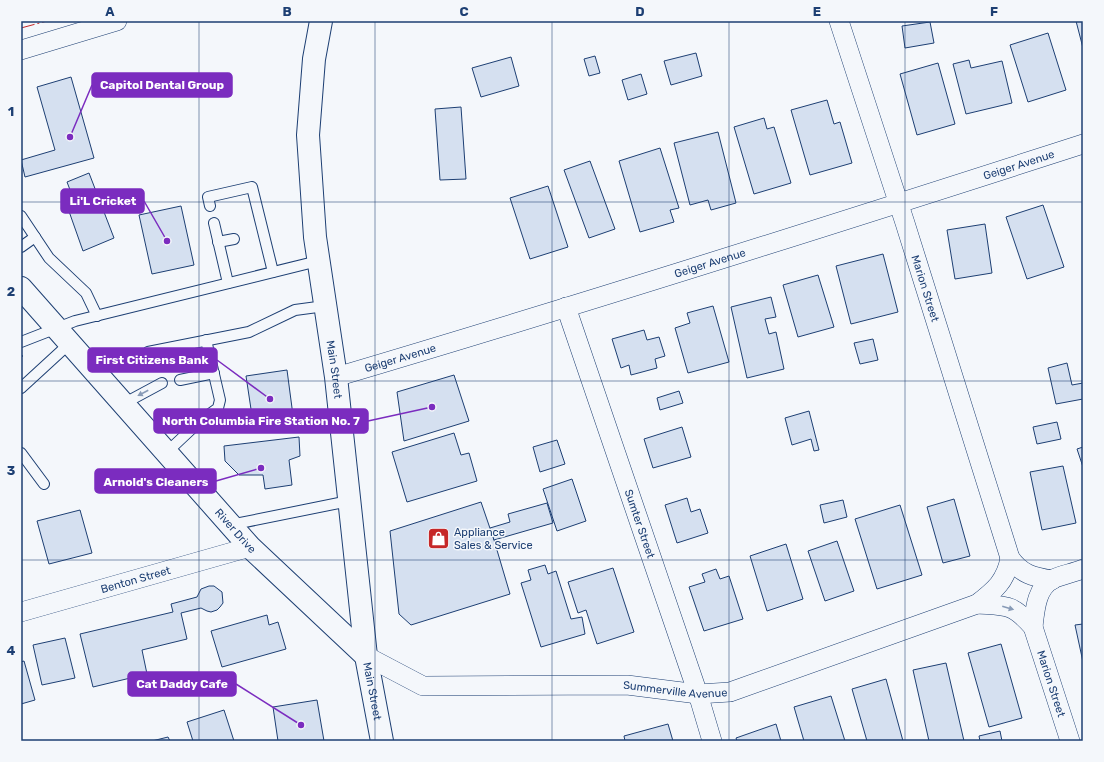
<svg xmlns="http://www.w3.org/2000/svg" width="1104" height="762" font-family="Rubik,sans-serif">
<rect width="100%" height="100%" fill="#f4f7fb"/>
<g fill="#d5e0f0" stroke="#1d3f73">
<polygon points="1076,21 1083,21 1083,48"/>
<polygon points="930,22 934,43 905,48 902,26"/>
<polygon points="1048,33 1066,90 1028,102 1010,45"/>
<polygon points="696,53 702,76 671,85 664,61"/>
<polygon points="595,56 600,73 589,76 584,59"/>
<polygon points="511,57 519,86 481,97 472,68"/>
<polygon points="969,60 971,68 1002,61 1012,103 966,114 953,64"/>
<polygon points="938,63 955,124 917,135 900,74"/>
<polygon points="641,74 647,94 628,100 622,80"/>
<polygon points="71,77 94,158 25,177 21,160 55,150 37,87"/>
<polygon points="827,100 834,124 840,122 852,163 810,175 791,110"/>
<polygon points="461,107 466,179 440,180 435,109"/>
<polygon points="764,118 767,129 774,127 791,183 754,194 734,127"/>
<polygon points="718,132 736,203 711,210 708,200 690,205 674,143"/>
<polygon points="660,148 679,208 670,210 674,222 640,232 619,161"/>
<polygon points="590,161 615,229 589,238 564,170"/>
<polygon points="89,173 114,238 83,251 65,200 72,195 67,182"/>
<polygon points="548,186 568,247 530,259 510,198"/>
<polygon points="1043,205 1064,267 1027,279 1006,217"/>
<polygon points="181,206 194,265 152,274 139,215"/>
<polygon points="985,224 992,273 955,279 947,230"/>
<polygon points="883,254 898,312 851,324 836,266"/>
<polygon points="818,275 834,327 798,337 783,285"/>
<polygon points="771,297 776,317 765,319 769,334 776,332 784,369 747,378 731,307"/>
<polygon points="713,306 729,362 688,373 675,328 690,323 687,313"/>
<polygon points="644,330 647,340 659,337 665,356 655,359 657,368 631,375 629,365 621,368 612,339"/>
<polygon points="873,339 878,360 860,364 854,343"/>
<polygon points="1067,363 1072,385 1083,383 1083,399 1056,404 1048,368"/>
<polygon points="287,370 294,423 254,429 246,376"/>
<polygon points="454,375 469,421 404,441 397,392"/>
<polygon points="679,391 683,403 660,410 657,398"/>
<polygon points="809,411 819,450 814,451 811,439 792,445 785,418"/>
<polygon points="1057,422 1061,439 1037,444 1033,427"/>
<polygon points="682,427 691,457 653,468 644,439"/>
<polygon points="454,433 461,455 469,453 477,481 407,502 392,452"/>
<polygon points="299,437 300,456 289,460 292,485 265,489 263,475 239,475 225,461 224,446"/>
<polygon points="557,440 565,464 540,472 533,447"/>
<polygon points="1083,447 1083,467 1077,449"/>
<polygon points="1063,466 1076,523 1042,530 1030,472"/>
<polygon points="572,479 586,521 557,531 543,489"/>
<polygon points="687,498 691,512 700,509 708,533 677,543 665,505"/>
<polygon points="954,499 970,556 943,563 927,507"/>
<polygon points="843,500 847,517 824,523 820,505"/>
<polygon points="481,502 494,540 510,594 411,625 399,614 390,531"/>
<polygon points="547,503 553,523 494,540 490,528 510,522 508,514"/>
<polygon points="900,505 922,575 877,589 855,519"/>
<polygon points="80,510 92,553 49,564 37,521"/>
<polygon points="837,541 854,591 825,601 808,551"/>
<polygon points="786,544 803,599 767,611 750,556"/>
<polygon points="545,565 548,574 556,571 571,619 582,617 585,634 541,647 521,583 531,580 528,570"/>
<polygon points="613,568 634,632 597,644 586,610 578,613 568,582"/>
<polygon points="716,569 720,579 729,576 743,619 704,631 689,587 705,582 702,574"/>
<polygon points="209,586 214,586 222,592 223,603 220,607 217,610 211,612 207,611 201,608 181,613 187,639 142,650 147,674 93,687 80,634 173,612 171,604 197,597 201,589"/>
<polygon points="267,615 269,625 278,622 286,649 222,667 211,631"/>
<polygon points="1083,624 1083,662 1075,625"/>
<polygon points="65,638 75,678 42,685 33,645"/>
<polygon points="1001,644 1022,718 989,727 968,653"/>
<polygon points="24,661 35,700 21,704 21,662"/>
<polygon points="946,663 964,741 929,741 913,670"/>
<polygon points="886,679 903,741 867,741 852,689"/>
<polygon points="831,696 845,741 804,741 794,707"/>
<polygon points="317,700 324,741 278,741 273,707"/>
<polygon points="224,710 234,741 193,741 187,722"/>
<polygon points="668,724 673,741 625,741 624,736"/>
<polygon points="776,724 781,741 737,741 736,738"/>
<polygon points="1000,731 1002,741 980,741 979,736"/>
<polygon points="168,737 170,741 152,741"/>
</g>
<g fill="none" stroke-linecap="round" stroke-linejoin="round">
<defs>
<g id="service">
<polyline points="210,206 208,197 252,187 273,272"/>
<polyline points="21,216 49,258 86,293 97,316"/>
<polyline points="214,223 228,283"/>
<polyline points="218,242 234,239"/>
<polyline points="21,247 35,237"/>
<polyline points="21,342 75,321 318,261"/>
<polyline points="148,352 249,332 295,310 325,306"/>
<polyline points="180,380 214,373"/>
<polyline points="21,388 70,343"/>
<polyline points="123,404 162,383"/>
<polyline points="21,453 44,484"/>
<polyline points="166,453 200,421 218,408 220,400 206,340"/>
<polyline points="230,525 349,501"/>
</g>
<g id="minor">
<path id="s1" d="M839,21L905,223L1010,558C1021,574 1033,577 1052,580"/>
<polyline points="21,50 117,21"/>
<path id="s2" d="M566,307L698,694L712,741"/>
<path id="s3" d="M336,377C586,303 835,224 1083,144"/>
<path id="s4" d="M977,604C1006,606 1012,603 1033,627L1070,741"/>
<path id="s5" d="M21,612L250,547"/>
<path d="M1033,627C1035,610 1036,588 1053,579C1062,575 1073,573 1083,569"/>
<path id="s6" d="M366,656L423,686L627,685L698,694L730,692L977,604C995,590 1006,581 1010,558"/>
</g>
<g id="primary">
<path id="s7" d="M321,21L314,59L308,135L315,237L336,377L366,656L382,741"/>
<path id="s8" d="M21,288L250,547L366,656"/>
</g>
</defs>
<use href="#service" stroke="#1d3f73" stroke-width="12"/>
<use href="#minor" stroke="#1d3f73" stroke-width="20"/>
<use href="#primary" stroke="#1d3f73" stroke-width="24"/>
<use href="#service" stroke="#f4f7fb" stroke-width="10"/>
<use href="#minor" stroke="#f4f7fb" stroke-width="19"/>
<use href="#primary" stroke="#f4f7fb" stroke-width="22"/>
<polyline stroke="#1d3f73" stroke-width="2" points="21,356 22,356"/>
<polyline stroke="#c62828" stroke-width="1" stroke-dasharray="14 3 2 3" stroke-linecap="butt" points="21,28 47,21"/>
</g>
<defs><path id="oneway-solid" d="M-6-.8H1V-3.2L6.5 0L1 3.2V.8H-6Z"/></defs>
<g fill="#889bb7">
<use href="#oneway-solid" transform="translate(143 393) rotate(152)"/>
<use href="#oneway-solid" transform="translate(1008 608) rotate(16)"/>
</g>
<path fill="none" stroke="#1d3f73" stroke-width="1" stroke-opacity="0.55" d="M199,21V741M375,21V741M552,21V741M729,21V741M905,21V741M21,202H1083M21,381H1083M21,560H1083"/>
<defs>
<symbol id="shop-square" viewBox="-11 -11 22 22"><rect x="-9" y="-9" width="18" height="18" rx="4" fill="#c62828" stroke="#f4f7fb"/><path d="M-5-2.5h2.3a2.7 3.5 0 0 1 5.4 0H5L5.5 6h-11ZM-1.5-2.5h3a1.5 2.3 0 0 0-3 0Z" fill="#fff"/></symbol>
</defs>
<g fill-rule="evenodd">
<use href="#shop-square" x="426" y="526" width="25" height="25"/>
</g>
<g text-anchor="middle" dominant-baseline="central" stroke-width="3" stroke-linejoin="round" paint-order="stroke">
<g font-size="11" fill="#1d3f73" stroke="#f4f7fb">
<text stroke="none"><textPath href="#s3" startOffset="715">Geiger Avenue</textPath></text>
<text stroke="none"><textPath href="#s3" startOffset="391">Geiger Avenue</textPath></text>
<text stroke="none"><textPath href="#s1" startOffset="281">Marion Street</textPath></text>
<text stroke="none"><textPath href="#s3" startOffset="67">Geiger Avenue</textPath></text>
<text stroke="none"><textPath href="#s7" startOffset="351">Main Street</textPath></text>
<text stroke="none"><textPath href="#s2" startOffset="229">Sumter Street</textPath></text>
<text stroke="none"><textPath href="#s8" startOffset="324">River Drive</textPath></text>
<text stroke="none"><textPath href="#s5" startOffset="119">Benton Street</textPath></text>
<text stroke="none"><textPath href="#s4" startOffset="123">Marion Street</textPath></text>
<text stroke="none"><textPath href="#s6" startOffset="317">Summerville Avenue</textPath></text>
<text stroke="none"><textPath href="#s7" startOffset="675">Main Street</textPath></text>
</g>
<g font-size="11" fill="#1d3f73" stroke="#f4f7fb" text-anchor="start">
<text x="454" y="532">Appliance<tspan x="454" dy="13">Sales &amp; Service</tspan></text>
</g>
</g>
<path fill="none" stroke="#7b2cbf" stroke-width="1.5" d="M70 137L92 85M167 241L144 201M270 399L217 360M432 407L368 421M261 468L216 481M301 725L236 684"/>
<g fill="#7b2cbf" stroke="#f4f7fb" stroke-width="1.5">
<circle cx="70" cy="137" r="4"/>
<circle cx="167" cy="241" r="4"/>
<circle cx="270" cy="399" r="4"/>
<circle cx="432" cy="407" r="4"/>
<circle cx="261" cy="468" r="4"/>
<circle cx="301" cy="725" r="4"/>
</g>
<g fill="#7b2cbf" stroke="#7b2cbf" stroke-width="1.5">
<rect x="92" y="73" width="140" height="24" rx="4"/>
<rect x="61" y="189" width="83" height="24" rx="4"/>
<rect x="88" y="348" width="129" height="24" rx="4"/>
<rect x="154" y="409" width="214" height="24" rx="4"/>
<rect x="95" y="469" width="121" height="24" rx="4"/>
<rect x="128" y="672" width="108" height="24" rx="4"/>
</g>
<g font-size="12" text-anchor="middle" font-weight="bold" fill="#fff">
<text x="162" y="89">Capitol Dental Group</text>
<text x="103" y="205">Li'L Cricket</text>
<text x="152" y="364">First Citizens Bank</text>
<text x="261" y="425">North Columbia Fire Station No. 7</text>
<text x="156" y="486">Arnold's Cleaners</text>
<text x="182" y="688">Cat Daddy Cafe</text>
</g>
<rect width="1104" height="762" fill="none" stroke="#f4f7fb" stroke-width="44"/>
<rect x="22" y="22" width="1060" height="718" fill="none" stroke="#1d3f73" stroke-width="1.5"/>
<g font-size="13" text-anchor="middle" font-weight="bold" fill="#1d3f73">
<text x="110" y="16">A</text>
<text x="287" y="16">B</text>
<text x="464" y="16">C</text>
<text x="640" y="16">D</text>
<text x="817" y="16">E</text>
<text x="994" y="16">F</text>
<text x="11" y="116">1</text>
<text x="11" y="296">2</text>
<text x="11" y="475">3</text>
<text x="11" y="655">4</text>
</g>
</svg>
